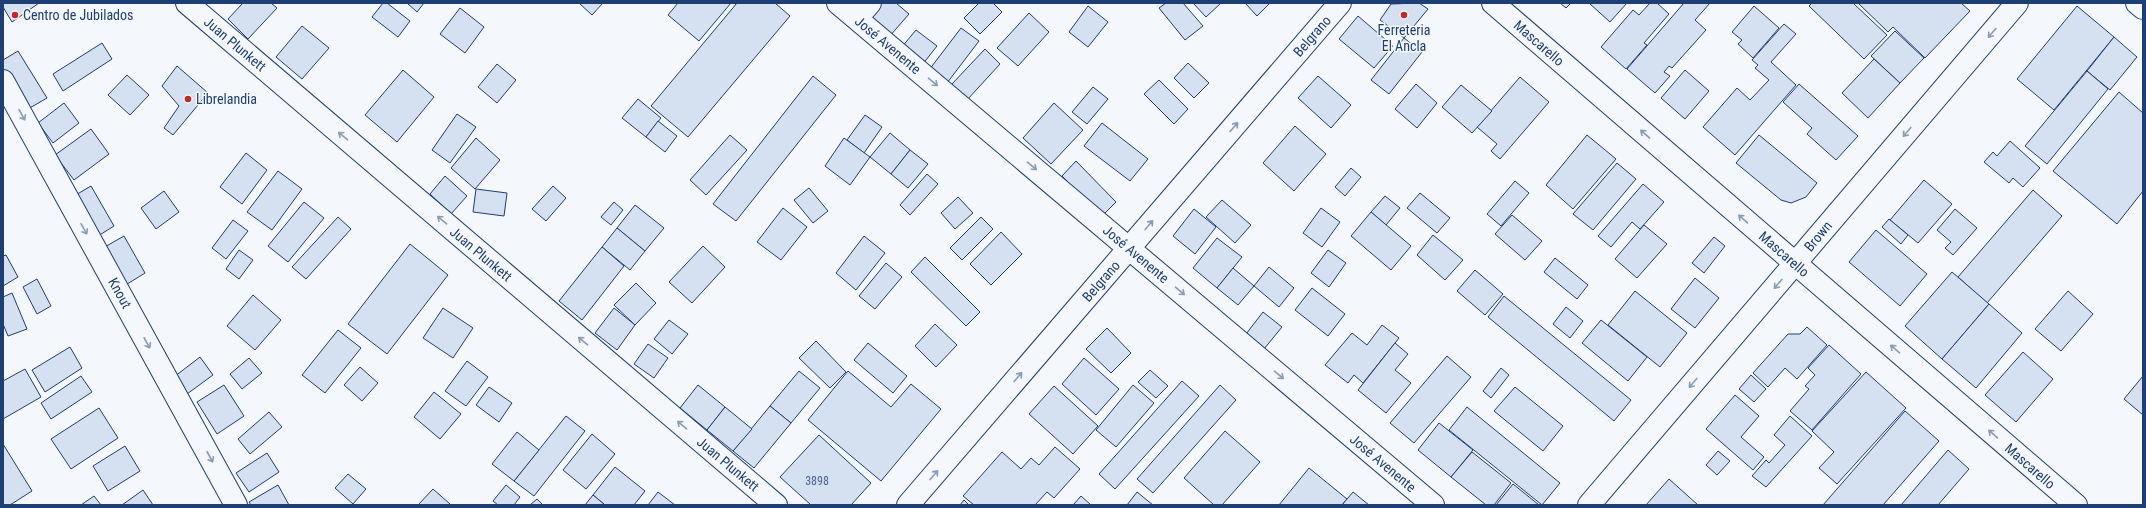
<svg xmlns="http://www.w3.org/2000/svg" width="2146" height="508" font-family="'Roboto Condensed',sans-serif">
<rect width="100%" height="100%" fill="#f4f7fb"/>
<g fill="#d5e0f0" stroke="#1d3f73">
<polygon points="3,3 39,3 12,22 3,7"/>
<polygon points="243,3 271,3 277,8 248,39 228,19"/>
<polygon points="383,3 387,3 410,21 398,37 372,17"/>
<polygon points="407,3 424,3 417,12"/>
<polygon points="579,3 603,3 592,15"/>
<polygon points="678,3 731,3 699,41 668,15"/>
<polygon points="737,3 775,3 790,16 688,137 651,106"/>
<polygon points="879,3 896,3 909,14 889,37 867,18"/>
<polygon points="979,3 993,3 1002,12 980,34 964,18"/>
<polygon points="1166,3 1183,3 1203,26 1185,40 1159,8"/>
<polygon points="1193,3 1221,3 1206,17"/>
<polygon points="1245,3 1270,3 1257,16"/>
<polygon points="1419,3 1428,9 1404,38 1380,20 1391,4"/>
<polygon points="1560,3 1571,3 1566,8"/>
<polygon points="1589,3 1627,3 1610,22"/>
<polygon points="1650,3 1657,3 1669,14 1644,43 1647,45 1626,69 1601,47 1633,10 1639,15"/>
<polygon points="1684,3 1710,3 1695,20 1706,30 1672,68 1669,66 1664,72 1670,76 1655,93 1627,69"/>
<polygon points="1812,3 1853,3 1887,35 1864,59 1809,6"/>
<polygon points="1858,3 1961,3 1970,11 1925,58 1893,27 1888,32"/>
<polygon points="1088,6 1108,22 1088,47 1069,32"/>
<polygon points="1754,6 1779,28 1753,58 1738,44 1742,40 1732,32"/>
<polygon points="2077,6 2114,37 2054,110 2017,79"/>
<polygon points="460,8 484,27 465,53 440,34"/>
<polygon points="1029,13 1049,32 1018,66 997,48"/>
<polygon points="1358,16 1393,46 1374,68 1339,39"/>
<polygon points="1784,24 1796,34 1771,62 1796,85 1735,155 1703,127 1737,88 1750,100 1769,80 1755,68 1758,65 1752,60"/>
<polygon points="302,26 329,48 302,79 276,57"/>
<polygon points="961,28 979,41 947,83 929,70"/>
<polygon points="916,30 937,46 922,65 901,48"/>
<polygon points="1895,31 1924,58 1900,83 1871,56"/>
<polygon points="2114,37 2137,57 2110,90 2087,71"/>
<polygon points="1404,38 1422,52 1389,94 1371,80"/>
<polygon points="102,43 112,59 63,91 53,74"/>
<polygon points="985,49 1000,64 967,100 951,85"/>
<polygon points="18,51 47,98 28,109 3,68 3,60"/>
<polygon points="1874,59 1900,83 1868,118 1842,93"/>
<polygon points="1188,63 1209,83 1194,98 1174,78"/>
<polygon points="497,64 516,80 497,103 478,87"/>
<polygon points="177,66 208,93 173,135 164,128 179,106 162,86"/>
<polygon points="403,70 434,97 397,142 365,115"/>
<polygon points="1685,70 1709,91 1685,119 1661,98"/>
<polygon points="2087,71 2108,89 2047,164 2025,146"/>
<polygon points="127,75 149,95 130,115 108,95"/>
<polygon points="813,76 836,95 736,221 713,204"/>
<polygon points="1318,76 1351,105 1331,128 1298,98"/>
<polygon points="1520,77 1549,102 1500,159 1491,151 1497,144 1477,127"/>
<polygon points="1159,80 1188,109 1174,124 1144,94"/>
<polygon points="1416,84 1437,103 1417,128 1395,109"/>
<polygon points="1799,84 1858,136 1836,160 1807,134 1812,128 1783,102"/>
<polygon points="1461,85 1492,111 1472,133 1442,107"/>
<polygon points="1093,87 1108,99 1087,124 1072,112"/>
<polygon points="2119,92 2143,113 2143,191 2117,224 2053,171"/>
<polygon points="638,99 661,118 646,137 622,118"/>
<polygon points="64,103 79,123 53,143 38,123"/>
<polygon points="1054,103 1083,130 1051,164 1023,138"/>
<polygon points="457,114 476,127 450,163 432,150"/>
<polygon points="865,115 882,127 864,153 847,140"/>
<polygon points="658,121 677,136 665,152 646,137"/>
<polygon points="1102,123 1148,159 1130,181 1084,146"/>
<polygon points="1295,126 1326,154 1294,191 1263,163"/>
<polygon points="91,129 109,154 74,180 55,155"/>
<polygon points="890,133 910,150 891,174 870,157"/>
<polygon points="730,135 747,150 706,195 690,180"/>
<polygon points="1587,135 1616,159 1573,209 1546,185"/>
<polygon points="1759,135 1817,183 1806,197 1791,203 1781,200 1736,163"/>
<polygon points="476,138 500,160 475,189 451,168"/>
<polygon points="844,138 870,157 850,185 825,166"/>
<polygon points="2010,141 2040,168 2023,187 2013,178 2009,183 1984,162 1993,152 1997,156"/>
<polygon points="910,150 928,164 908,188 891,174"/>
<polygon points="246,153 267,170 242,204 220,187"/>
<polygon points="1076,161 1116,202 1101,217 1062,176"/>
<polygon points="1617,163 1636,179 1593,230 1573,214"/>
<polygon points="1351,168 1361,177 1345,196 1335,187"/>
<polygon points="278,171 302,189 272,230 247,212"/>
<polygon points="927,174 938,184 910,215 900,205"/>
<polygon points="445,176 467,196 451,214 430,194"/>
<polygon points="1924,180 1952,204 1918,243 1890,220"/>
<polygon points="1515,181 1529,193 1501,226 1487,214"/>
<polygon points="1643,184 1664,202 1640,229 1632,222 1611,247 1598,236"/>
<polygon points="91,186 114,226 98,236 74,196"/>
<polygon points="553,186 566,198 546,221 532,209"/>
<polygon points="809,188 828,211 813,223 794,200"/>
<polygon points="476,189 507,193 504,216 473,212"/>
<polygon points="2033,190 2062,216 1987,303 1958,277"/>
<polygon points="164,191 179,212 156,229 141,208"/>
<polygon points="1420,193 1450,218 1437,233 1407,208"/>
<polygon points="1385,196 1400,208 1386,225 1371,212"/>
<polygon points="958,197 973,213 955,229 941,213"/>
<polygon points="1222,200 1251,225 1235,243 1206,217"/>
<polygon points="304,202 324,218 288,262 268,246"/>
<polygon points="614,202 623,210 611,225 601,217"/>
<polygon points="635,205 664,228 645,251 617,228"/>
<polygon points="783,208 807,227 781,260 757,242"/>
<polygon points="1321,208 1340,222 1322,247 1303,233"/>
<polygon points="1194,209 1216,227 1195,254 1173,236"/>
<polygon points="1955,209 1977,228 1953,255 1945,248 1951,242 1937,230"/>
<polygon points="1371,212 1411,246 1391,270 1351,236"/>
<polygon points="1512,215 1542,241 1525,260 1495,234"/>
<polygon points="338,217 351,229 306,279 292,267"/>
<polygon points="981,217 993,229 962,260 950,248"/>
<polygon points="1889,219 1908,235 1901,244 1882,227"/>
<polygon points="233,220 248,231 226,259 212,248"/>
<polygon points="1644,225 1667,244 1637,278 1615,259"/>
<polygon points="617,228 645,251 630,270 602,247"/>
<polygon points="1876,230 1927,274 1900,306 1849,262"/>
<polygon points="1001,232 1022,254 991,285 970,264"/>
<polygon points="1433,235 1463,260 1445,280 1417,255"/>
<polygon points="124,236 145,273 124,286 103,248"/>
<polygon points="864,236 885,253 856,290 836,273"/>
<polygon points="1714,237 1725,246 1704,273 1692,263"/>
<polygon points="1217,238 1242,257 1217,288 1193,268"/>
<polygon points="410,244 448,275 387,354 348,324"/>
<polygon points="703,246 725,267 692,303 669,282"/>
<polygon points="602,247 624,266 582,320 559,301"/>
<polygon points="239,250 253,260 239,279 226,269"/>
<polygon points="1328,250 1346,263 1329,287 1311,273"/>
<polygon points="6,255 18,277 3,286 3,256"/>
<polygon points="925,257 980,312 966,326 911,272"/>
<polygon points="1555,258 1588,285 1577,299 1544,272"/>
<polygon points="886,263 902,277 875,309 859,296"/>
<polygon points="1269,267 1294,288 1279,307 1254,286"/>
<polygon points="1233,268 1254,286 1238,305 1217,288"/>
<polygon points="1475,270 1503,294 1485,315 1457,291"/>
<polygon points="1952,272 1989,304 1942,359 1905,326"/>
<polygon points="1695,278 1719,298 1695,328 1671,309"/>
<polygon points="37,279 51,306 37,314 23,287"/>
<polygon points="636,283 656,303 635,325 614,305"/>
<polygon points="1312,288 1345,314 1328,336 1295,310"/>
<polygon points="1635,291 1687,333 1660,367 1608,325"/>
<polygon points="2068,291 2093,314 2061,351 2035,329"/>
<polygon points="12,293 27,329 8,336 3,324 3,297"/>
<polygon points="253,295 281,320 255,350 227,326"/>
<polygon points="1504,296 1631,400 1614,421 1488,317"/>
<polygon points="1989,304 2022,333 1976,388 1942,359"/>
<polygon points="1566,307 1583,321 1570,338 1553,324"/>
<polygon points="443,308 473,328 453,358 423,338"/>
<polygon points="614,308 635,325 617,350 595,333"/>
<polygon points="1263,312 1282,327 1264,349 1246,334"/>
<polygon points="669,320 688,334 672,354 654,339"/>
<polygon points="1601,320 1647,357 1628,381 1582,343"/>
<polygon points="935,324 957,345 936,367 915,346"/>
<polygon points="1382,325 1399,338 1363,383 1354,375 1348,383 1325,365 1352,333 1367,345"/>
<polygon points="1807,327 1827,345 1797,379 1785,368 1768,387 1753,373 1788,334 1800,334"/>
<polygon points="1107,328 1131,353 1111,373 1086,349"/>
<polygon points="338,330 361,348 325,393 302,375"/>
<polygon points="816,341 846,372 830,388 799,358"/>
<polygon points="868,343 907,376 893,393 854,360"/>
<polygon points="1395,343 1408,354 1395,370 1411,383 1386,413 1358,390"/>
<polygon points="648,344 668,358 654,378 634,364"/>
<polygon points="1829,345 1861,374 1812,430 1790,411 1809,389 1805,386 1815,375 1808,368"/>
<polygon points="70,347 82,368 45,392 32,370"/>
<polygon points="2023,352 2053,379 2016,422 1985,395"/>
<polygon points="1447,356 1471,377 1414,443 1390,423"/>
<polygon points="200,357 213,375 187,394 174,377"/>
<polygon points="249,358 262,373 242,389 230,374"/>
<polygon points="1084,358 1119,389 1096,415 1062,384"/>
<polygon points="467,361 488,377 466,406 445,391"/>
<polygon points="360,367 378,383 362,401 344,385"/>
<polygon points="1501,368 1509,375 1491,398 1483,391"/>
<polygon points="25,369 41,397 3,419 3,381"/>
<polygon points="1150,370 1168,386 1156,398 1138,382"/>
<polygon points="799,371 820,388 791,423 770,406"/>
<polygon points="848,371 891,407 911,384 941,409 881,481 808,420"/>
<polygon points="1866,372 1906,408 1837,484 1819,468 1834,452 1812,431"/>
<polygon points="1751,375 1766,389 1754,402 1739,389"/>
<polygon points="81,376 92,392 51,419 41,403"/>
<polygon points="2143,376 2143,415 2124,399"/>
<polygon points="1182,381 1199,396 1115,489 1099,474"/>
<polygon points="224,385 244,416 217,434 197,402"/>
<polygon points="698,385 725,407 707,430 680,408"/>
<polygon points="1133,385 1154,403 1116,447 1096,430"/>
<polygon points="1220,385 1236,400 1153,493 1137,479"/>
<polygon points="1054,386 1098,426 1073,454 1029,414"/>
<polygon points="489,387 512,403 499,422 476,405"/>
<polygon points="1515,387 1563,426 1543,451 1494,411"/>
<polygon points="434,392 461,414 440,439 414,417"/>
<polygon points="1735,395 1759,416 1741,437 1764,457 1753,470 1706,429"/>
<polygon points="770,406 791,423 754,468 733,451"/>
<polygon points="725,407 752,429 733,451 707,430"/>
<polygon points="1467,407 1560,483 1542,505 1449,430"/>
<polygon points="99,408 118,438 71,469 51,439"/>
<polygon points="1905,411 1939,441 1883,505 1823,505"/>
<polygon points="269,412 282,427 250,454 238,439"/>
<polygon points="566,416 585,431 534,496 514,481"/>
<polygon points="1790,416 1812,436 1766,487 1752,476 1766,460 1769,463 1785,445 1774,435"/>
<polygon points="1439,423 1473,450 1451,477 1418,450"/>
<polygon points="1225,431 1260,462 1222,505 1214,505 1184,478"/>
<polygon points="517,432 539,450 514,481 492,464"/>
<polygon points="592,434 615,454 586,489 563,470"/>
<polygon points="819,435 871,483 851,505 811,505 780,477"/>
<polygon points="3,444 32,491 10,505 3,505"/>
<polygon points="125,446 140,471 108,491 93,466"/>
<polygon points="1055,447 1080,469 1054,498 1047,492 1035,505 974,505 963,496 1002,452 1021,469 1031,458 1039,465"/>
<polygon points="1948,450 1969,469 1938,505 1901,505"/>
<polygon points="1718,451 1730,461 1717,475 1706,465"/>
<polygon points="1472,452 1511,483 1494,505 1486,505 1451,477"/>
<polygon points="267,453 279,472 249,492 236,473"/>
<polygon points="615,467 645,491 634,505 605,505 593,495"/>
<polygon points="1309,468 1347,499 1342,505 1279,505"/>
<polygon points="348,474 366,489 353,504 335,488"/>
<polygon points="1669,479 1698,505 1646,505"/>
<polygon points="1513,484 1539,505 1496,505"/>
<polygon points="278,485 289,505 251,505 249,502"/>
<polygon points="506,485 520,497 514,505 498,505 493,501"/>
<polygon points="433,489 450,504 449,505 418,505"/>
<polygon points="143,490 153,505 122,505"/>
<polygon points="658,492 675,505 648,505"/>
<polygon points="1137,492 1153,505 1127,505"/>
<polygon points="1353,492 1369,505 1342,505"/>
<polygon points="593,495 605,505 585,505"/>
<polygon points="94,496 101,505 81,505"/>
<polygon points="1081,496 1091,505 1073,505"/>
<polygon points="537,499 543,505 530,505"/>
<polygon points="964,500 969,505 960,505"/>
</g>
<g fill="none" stroke-linecap="round" stroke-linejoin="round">
<defs>
<g id="minor">
<polyline points="187,3 776,505"/>
<polyline points="838,3 1433,505"/>
<polyline points="1493,3 2076,505"/>
<polyline points="2137,3 2143,8"/>
<polyline points="857,18 870,3"/>
<polyline points="3,81 236,505"/>
<polyline points="908,505 1340,3"/>
<polyline points="1589,505 2017,3"/>
</g>
</defs>
<use href="#minor" stroke="#1d3f73" stroke-width="24"/>
<use href="#minor" stroke="#f4f7fb" stroke-width="22"/>
</g>
<defs><path id="oneway-shaft" d="M-6 0H5M1.5-3L5.5 0L1.5 3" fill="none" stroke-width="1.6" stroke-linecap="round" stroke-linejoin="round"/></defs>
<g stroke="#889bb7">
<use href="#oneway-shaft" transform="translate(1992 33) rotate(130)"/>
<use href="#oneway-shaft" transform="translate(933 82) rotate(40)"/>
<use href="#oneway-shaft" transform="translate(22 115) rotate(61)"/>
<use href="#oneway-shaft" transform="translate(1234 127) rotate(-49)"/>
<use href="#oneway-shaft" transform="translate(1907 132) rotate(130)"/>
<use href="#oneway-shaft" transform="translate(1645 134) rotate(-139)"/>
<use href="#oneway-shaft" transform="translate(343 136) rotate(-140)"/>
<use href="#oneway-shaft" transform="translate(1032 166) rotate(40)"/>
<use href="#oneway-shaft" transform="translate(1743 219) rotate(-139)"/>
<use href="#oneway-shaft" transform="translate(442 220) rotate(-140)"/>
<use href="#oneway-shaft" transform="translate(1149 225) rotate(-49)"/>
<use href="#oneway-shaft" transform="translate(84 229) rotate(61)"/>
<use href="#oneway-shaft" transform="translate(1778 284) rotate(130)"/>
<use href="#oneway-shaft" transform="translate(1180 291) rotate(40)"/>
<use href="#oneway-shaft" transform="translate(583 341) rotate(-140)"/>
<use href="#oneway-shaft" transform="translate(147 343) rotate(61)"/>
<use href="#oneway-shaft" transform="translate(1895 349) rotate(-139)"/>
<use href="#oneway-shaft" transform="translate(1279 375) rotate(40)"/>
<use href="#oneway-shaft" transform="translate(1018 377) rotate(-49)"/>
<use href="#oneway-shaft" transform="translate(1693 383) rotate(130)"/>
<use href="#oneway-shaft" transform="translate(682 425) rotate(-140)"/>
<use href="#oneway-shaft" transform="translate(1993 434) rotate(-139)"/>
<use href="#oneway-shaft" transform="translate(210 457) rotate(61)"/>
<use href="#oneway-shaft" transform="translate(934 475) rotate(-49)"/>
</g>
<g fill="#c62828" stroke="#f4f7fb" stroke-width="1.5">
<circle cx="15" cy="15" r="4"/>
<circle cx="1404" cy="15" r="4"/>
<circle cx="188" cy="99" r="4"/>
</g>
<g text-anchor="middle" dominant-baseline="central" stroke-width="3" stroke-linejoin="round" paint-order="stroke">
<g font-size="12" fill="#4b6792">
<text x="817" y="481">3898</text>
</g>
<g font-size="14" fill="#1d3f73" stroke="#f4f7fb" text-anchor="start">
<text x="23" y="15">Centro de Jubilados</text>
<text x="1404" y="30" text-anchor="middle">Ferreteria<tspan x="1404" dy="16">El Ancla</tspan></text>
<text x="196" y="99">Librelandia</text>
</g>
<g font-size="14" fill="#1d3f73" stroke="#f4f7fb">
<text transform="translate(1312 36) rotate(-49)">Belgrano</text>
<text transform="translate(1539 43) rotate(41)">Mascarello</text>
<text transform="translate(235 44) rotate(40)">Juan Plunkett</text>
<text transform="translate(888 45) rotate(40)">José Avenente</text>
<text transform="translate(1818 236) rotate(-50)">Brown</text>
<text transform="translate(481 254) rotate(40)">Juan Plunkett</text>
<text transform="translate(1136 254) rotate(40)">José Avenente</text>
<text transform="translate(1784 254) rotate(41)">Mascarello</text>
<text transform="translate(1101 281) rotate(-49)">Belgrano</text>
<text transform="translate(120 293) rotate(61)">Knout</text>
<text transform="translate(1383 463) rotate(40)">José Avenente</text>
<text transform="translate(728 464) rotate(40)">Juan Plunkett</text>
<text transform="translate(2030 466) rotate(41)">Mascarello</text>
</g>
</g>
<rect width="2146" height="508" fill="none" stroke="#1d3f73" stroke-width="8"/>
</svg>
